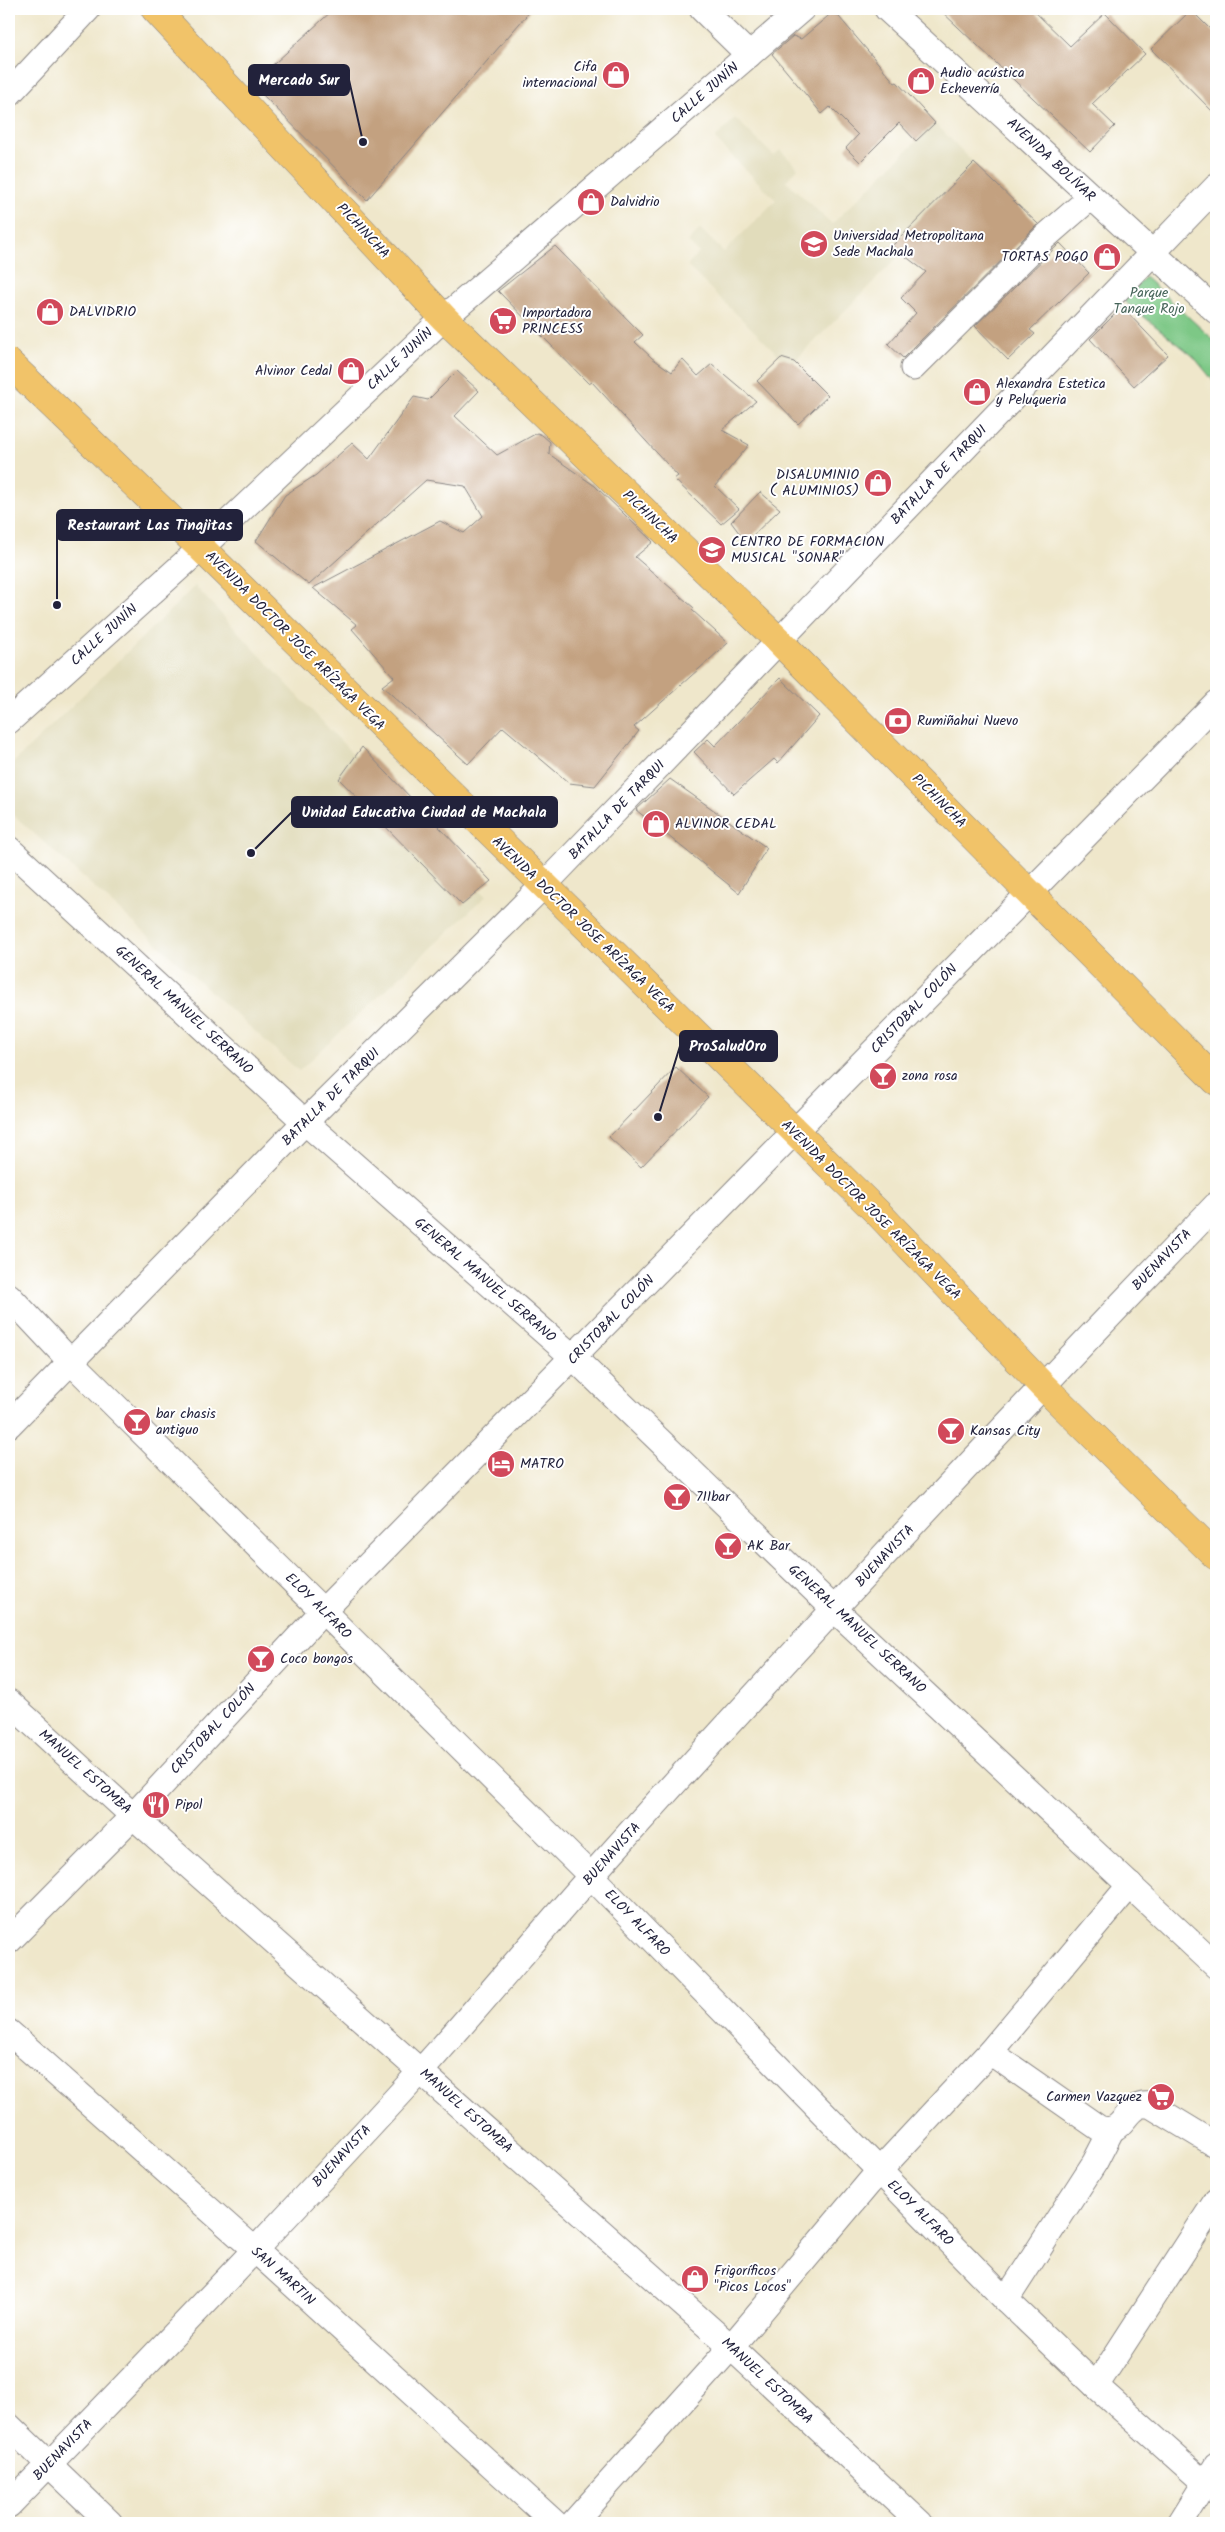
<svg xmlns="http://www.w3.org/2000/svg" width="1225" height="2532" font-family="Kalam,sans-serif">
<rect width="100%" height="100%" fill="#fff"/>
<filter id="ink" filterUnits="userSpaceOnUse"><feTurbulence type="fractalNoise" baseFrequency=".02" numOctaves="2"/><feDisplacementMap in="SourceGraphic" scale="10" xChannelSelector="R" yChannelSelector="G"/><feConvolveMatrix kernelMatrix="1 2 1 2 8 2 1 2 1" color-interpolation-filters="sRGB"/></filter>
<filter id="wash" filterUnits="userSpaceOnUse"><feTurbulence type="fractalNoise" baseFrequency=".0096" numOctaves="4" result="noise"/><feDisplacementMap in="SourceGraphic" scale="20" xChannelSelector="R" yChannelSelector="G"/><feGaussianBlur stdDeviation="1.12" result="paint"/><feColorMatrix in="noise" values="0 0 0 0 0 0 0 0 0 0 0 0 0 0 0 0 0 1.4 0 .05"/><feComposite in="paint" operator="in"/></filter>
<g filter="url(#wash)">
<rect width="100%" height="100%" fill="#efe7cb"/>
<g fill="#e1dcbb">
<polygon points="735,118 774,156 780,150 798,168 786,181 832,224 935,123 974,163 893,245 901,254 790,366 687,266 699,253 688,242 700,229 724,252 776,200 715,139"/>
<polygon points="195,586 486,896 299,1071 9,811 9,767"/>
</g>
<polygon fill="#7dc886" stroke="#507560" points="1145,277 1216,342 1216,384 1193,356 1123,300"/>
<g id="blocks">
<g fill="#c3a180">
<polygon points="334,9 532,9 367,200 252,84"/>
<polygon points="939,9 1032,9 1070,46 1105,13 1145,54 1092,104 1115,126 1090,152"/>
<polygon points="1191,10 1216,35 1216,115 1151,49"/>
<polygon points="834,11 895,83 897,82 935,123 916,141 899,123 860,162 846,148 858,135 830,107 822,114 772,54 793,36 801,39"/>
<polygon points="974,163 1038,224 903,358 888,344 916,313 901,298 926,272 892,246"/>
<polygon points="1060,243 1089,273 1030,330 1035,334 1008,360 975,326"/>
<polygon points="555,246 643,335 635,342 652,358 672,372 682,359 698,376 712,364 756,401 722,430 749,445 715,486 739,509 721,524 674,479 678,476 592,382 589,384 498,291"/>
<polygon points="1122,307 1168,355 1134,386 1090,339"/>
<polygon points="781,358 794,362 828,396 798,424 757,381"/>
<polygon points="457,371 479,391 455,416 497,455 537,433 542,435 550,442 549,454 595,486 653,542 635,557 694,608 692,610 728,643 634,727 639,731 595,786 569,783 503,727 468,764 382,686 394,677 352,629 357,625 313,588 440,521 464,533 483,516 465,486 426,480 309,585 256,541 285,495 316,475 352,443 369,459 414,397 428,400"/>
<polygon points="760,492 780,509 746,542 731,522"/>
<polygon points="780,678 819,716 778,763 774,759 734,794 694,752 708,739 715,746"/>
<polygon points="362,747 491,881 462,905 339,779"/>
<polygon points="670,779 767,848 739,893 636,810"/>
<polygon points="676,1067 708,1097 641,1167 609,1137"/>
</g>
</g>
</g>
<g filter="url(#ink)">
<use href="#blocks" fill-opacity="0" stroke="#888483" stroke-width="1"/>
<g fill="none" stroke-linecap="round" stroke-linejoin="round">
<defs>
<g id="minor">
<polyline points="702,9 749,55"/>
<polyline points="887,9 1216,311"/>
<polyline points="9,94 88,9"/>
<polyline points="913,368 1045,237 1091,197"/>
<polyline points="9,721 201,548 444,318 802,9"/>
<polyline points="9,849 305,1122 574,1358 835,1610 1216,1966"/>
<polyline points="9,1296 70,1361 591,1876 1006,2300 1096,2386 1205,2483"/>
<polyline points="9,1425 305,1122 546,883 1216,187"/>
<polyline points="9,1702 144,1826 731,2347 920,2523"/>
<polyline points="9,1941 133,1816 323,1611 1216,703"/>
<polyline points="9,2032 255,2250 555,2523"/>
<path d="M990,2052L1099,2128C1127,2137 1122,2102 1150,2105L1216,2145"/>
<polyline points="1006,2300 1095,2162 1112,2129"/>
<polyline points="1096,2386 1216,2201"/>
<polyline points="9,2426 110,2523"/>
<path d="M9,2505C148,2363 286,2219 420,2072C478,2008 533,1941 590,1877C794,1649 1004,1425 1216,1205"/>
<polyline points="573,2523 731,2347 879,2171 990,2052 1130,1885"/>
<polyline points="1180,2523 1216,2465"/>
</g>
<g id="major">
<polyline points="155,9 444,318 779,641 1216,1081"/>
<polyline points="9,363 201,548 878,1213 1042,1385 1216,1556"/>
</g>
</defs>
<use href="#minor" stroke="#888483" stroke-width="27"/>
<use href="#major" stroke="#888483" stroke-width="29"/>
<use href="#minor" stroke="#fff" stroke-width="25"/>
<use href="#major" stroke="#f1c369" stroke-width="28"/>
</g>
</g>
<defs>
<symbol id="shop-disc" viewBox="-11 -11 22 22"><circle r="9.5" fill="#d1495b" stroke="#fff"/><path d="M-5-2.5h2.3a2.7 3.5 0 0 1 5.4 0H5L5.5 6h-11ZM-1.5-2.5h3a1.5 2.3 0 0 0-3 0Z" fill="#fff"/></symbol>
<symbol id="university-disc" viewBox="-11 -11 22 22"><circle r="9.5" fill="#d1495b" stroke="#fff"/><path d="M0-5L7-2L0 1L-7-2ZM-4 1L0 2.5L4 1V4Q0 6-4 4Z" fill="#fff"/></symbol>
<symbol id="supermarket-disc" viewBox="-11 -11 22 22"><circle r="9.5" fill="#d1495b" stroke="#fff"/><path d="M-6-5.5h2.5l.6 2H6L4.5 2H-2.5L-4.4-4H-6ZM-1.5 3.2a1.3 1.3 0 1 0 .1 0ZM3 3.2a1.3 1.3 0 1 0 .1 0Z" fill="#fff"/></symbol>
<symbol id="school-disc" viewBox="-11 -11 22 22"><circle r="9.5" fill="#d1495b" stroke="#fff"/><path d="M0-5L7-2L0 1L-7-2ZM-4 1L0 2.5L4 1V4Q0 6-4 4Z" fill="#fff"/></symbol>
<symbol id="bank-disc" viewBox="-11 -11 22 22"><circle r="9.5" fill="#d1495b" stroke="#fff"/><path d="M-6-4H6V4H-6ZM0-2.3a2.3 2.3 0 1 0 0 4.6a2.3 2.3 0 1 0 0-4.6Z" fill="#fff"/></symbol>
<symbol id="bar-disc" viewBox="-11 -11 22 22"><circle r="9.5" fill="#d1495b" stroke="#fff"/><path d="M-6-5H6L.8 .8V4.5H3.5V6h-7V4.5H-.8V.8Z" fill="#fff"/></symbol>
<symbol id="hotel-disc" viewBox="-11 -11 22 22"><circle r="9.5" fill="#d1495b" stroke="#fff"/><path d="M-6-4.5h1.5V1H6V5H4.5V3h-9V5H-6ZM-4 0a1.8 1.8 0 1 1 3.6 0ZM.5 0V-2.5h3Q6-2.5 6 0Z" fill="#fff"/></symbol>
<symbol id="restaurant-disc" viewBox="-11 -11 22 22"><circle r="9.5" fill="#d1495b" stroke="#fff"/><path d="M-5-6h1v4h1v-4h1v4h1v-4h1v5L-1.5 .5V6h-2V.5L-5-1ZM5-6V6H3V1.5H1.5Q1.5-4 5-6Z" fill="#fff"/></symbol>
</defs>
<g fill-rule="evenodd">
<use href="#shop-disc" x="600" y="59" width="32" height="32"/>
<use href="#shop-disc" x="905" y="65" width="32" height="32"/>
<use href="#shop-disc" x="575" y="186" width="32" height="32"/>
<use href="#university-disc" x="798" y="228" width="32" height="32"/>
<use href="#shop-disc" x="1091" y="241" width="32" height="32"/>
<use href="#shop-disc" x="34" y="296" width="32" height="32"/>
<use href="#supermarket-disc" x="487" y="305" width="32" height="32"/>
<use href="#shop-disc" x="335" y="355" width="32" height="32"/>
<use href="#shop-disc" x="961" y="376" width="32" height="32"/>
<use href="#shop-disc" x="862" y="467" width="32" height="32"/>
<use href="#school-disc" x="696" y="534" width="32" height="32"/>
<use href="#bank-disc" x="882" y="705" width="32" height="32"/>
<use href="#shop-disc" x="640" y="808" width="32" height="32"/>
<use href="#bar-disc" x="867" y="1060" width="32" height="32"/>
<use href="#bar-disc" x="121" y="1406" width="32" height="32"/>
<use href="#bar-disc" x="935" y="1415" width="32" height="32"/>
<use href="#hotel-disc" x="485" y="1448" width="32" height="32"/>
<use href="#bar-disc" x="661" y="1481" width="32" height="32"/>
<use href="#bar-disc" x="712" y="1530" width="32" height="32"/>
<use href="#bar-disc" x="245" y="1643" width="32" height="32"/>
<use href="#restaurant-disc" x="140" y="1789" width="32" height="32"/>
<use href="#supermarket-disc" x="1145" y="2081" width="32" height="32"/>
<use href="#shop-disc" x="679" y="2263" width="32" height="32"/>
</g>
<g text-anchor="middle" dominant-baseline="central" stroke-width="4" stroke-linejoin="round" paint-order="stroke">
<g font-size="14" fill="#22223b" stroke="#fff" text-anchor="start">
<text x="597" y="67" text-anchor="end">Cifa<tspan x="597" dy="16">internacional</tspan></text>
<text x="940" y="73">Audio acústica<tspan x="940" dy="16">Echeverría</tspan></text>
<text x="610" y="202">Dalvidrio</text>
<text x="833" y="236">Universidad Metropolitana<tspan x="833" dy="16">Sede Machala</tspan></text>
<text x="1088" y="257" text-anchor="end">TORTAS POGO</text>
<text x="69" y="312">DALVIDRIO</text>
<text x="522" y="313">Importadora<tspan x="522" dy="16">PRINCESS</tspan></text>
<text x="332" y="371" text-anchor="end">Alvinor Cedal</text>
<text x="996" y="384">Alexandra Estetica<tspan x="996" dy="16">y Peluqueria</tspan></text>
<text x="859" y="475" text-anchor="end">DISALUMINIO<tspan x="859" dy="16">( ALUMINIOS)</tspan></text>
<text x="731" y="542">CENTRO DE FORMACION<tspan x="731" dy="16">MUSICAL "SONAR"</tspan></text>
<text x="917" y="721">Rumiñahui Nuevo</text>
<text x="675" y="824">ALVINOR CEDAL</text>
<text x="902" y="1076">zona rosa</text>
<text x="156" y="1414">bar chasis<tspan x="156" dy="16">antiguo</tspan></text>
<text x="970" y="1431">Kansas City</text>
<text x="520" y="1464">MATRO</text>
<text x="696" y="1497">711bar</text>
<text x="747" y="1546">AK Bar</text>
<text x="280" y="1659">Coco bongos</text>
<text x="175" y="1805">Pipol</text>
<text x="1142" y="2097" text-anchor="end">Carmen Vazquez</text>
<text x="714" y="2271">Frigoríficos<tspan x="714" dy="16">"Picos Locos"</tspan></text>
</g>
<g font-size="14" fill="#22223b" stroke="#fff">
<text transform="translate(705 93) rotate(-41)">CALLE JUNÍN</text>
<text transform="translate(1051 160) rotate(43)">AVENIDA BOLÍVAR</text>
<text transform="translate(363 231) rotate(47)">PICHINCHA</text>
<text transform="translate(400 359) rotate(-43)">CALLE JUNÍN</text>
<text transform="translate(939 475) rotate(-46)">BATALLA DE TARQUI</text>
<text transform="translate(650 517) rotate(44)">PICHINCHA</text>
<text transform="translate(104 635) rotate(-42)">CALLE JUNÍN</text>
<text transform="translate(295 641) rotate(45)">AVENIDA DOCTOR JOSE ARÍZAGA VEGA</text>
<text transform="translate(939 801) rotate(45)">PICHINCHA</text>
<text transform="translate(617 810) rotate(-46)">BATALLA DE TARQUI</text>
<text transform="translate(583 925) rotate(44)">AVENIDA DOCTOR JOSE ARÍZAGA VEGA</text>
<text transform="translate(914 1009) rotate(-46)">CRISTOBAL COLÓN</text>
<text transform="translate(184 1010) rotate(43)">GENERAL MANUEL SERRANO</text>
<text transform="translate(331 1097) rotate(-45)">BATALLA DE TARQUI</text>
<text transform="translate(871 1210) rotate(45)">AVENIDA DOCTOR JOSE ARÍZAGA VEGA</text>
<text transform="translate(1162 1260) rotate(-46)">BUENAVISTA</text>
<text transform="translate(485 1280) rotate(41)">GENERAL MANUEL SERRANO</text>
<text transform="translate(611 1320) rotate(-46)">CRISTOBAL COLÓN</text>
<text transform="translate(885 1556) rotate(-47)">BUENAVISTA</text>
<text transform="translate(318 1606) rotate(45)">ELOY ALFARO</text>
<text transform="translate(857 1629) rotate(43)">GENERAL MANUEL SERRANO</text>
<text transform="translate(213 1729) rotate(-47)">CRISTOBAL COLÓN</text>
<text transform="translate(85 1772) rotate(42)">MANUEL ESTOMBA</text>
<text transform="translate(612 1854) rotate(-48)">BUENAVISTA</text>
<text transform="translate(637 1923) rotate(46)">ELOY ALFARO</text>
<text transform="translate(466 2111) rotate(42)">MANUEL ESTOMBA</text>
<text transform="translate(342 2156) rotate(-47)">BUENAVISTA</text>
<text transform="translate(920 2213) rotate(45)">ELOY ALFARO</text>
<text transform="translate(283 2276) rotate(42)">SAN MARTIN</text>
<text transform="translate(767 2381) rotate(43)">MANUEL ESTOMBA</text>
<text transform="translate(63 2450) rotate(-46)">BUENAVISTA</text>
</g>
<g font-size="14" fill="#466459" stroke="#fff">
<text x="1149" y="293">Parque<tspan x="1149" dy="16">Tanque Rojo</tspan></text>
</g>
</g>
<path fill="none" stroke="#22223b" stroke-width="2" d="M363 142L349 80M57 605L57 525M251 853L292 812M658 1117L680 1046"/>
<g fill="#22223b" stroke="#fff" stroke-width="2">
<circle cx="363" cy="142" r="5"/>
<circle cx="57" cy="605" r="5"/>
<circle cx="251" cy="853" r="5"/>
<circle cx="658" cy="1117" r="5"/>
</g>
<g fill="#22223b" stroke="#22223b" stroke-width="2">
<rect x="249" y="65" width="100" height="30" rx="5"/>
<rect x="57" y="510" width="185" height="30" rx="5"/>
<rect x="292" y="797" width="265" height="30" rx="5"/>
<rect x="680" y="1031" width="97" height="30" rx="5"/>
</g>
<g font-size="15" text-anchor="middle" font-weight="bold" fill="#fff">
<text x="299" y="85">Mercado Sur</text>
<text x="150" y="530">Restaurant Las Tinajitas</text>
<text x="424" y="817">Unidad Educativa Ciudad de Machala</text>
<text x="728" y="1051">ProSaludOro</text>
</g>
<rect width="1225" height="2532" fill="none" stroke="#fff" stroke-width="30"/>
</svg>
